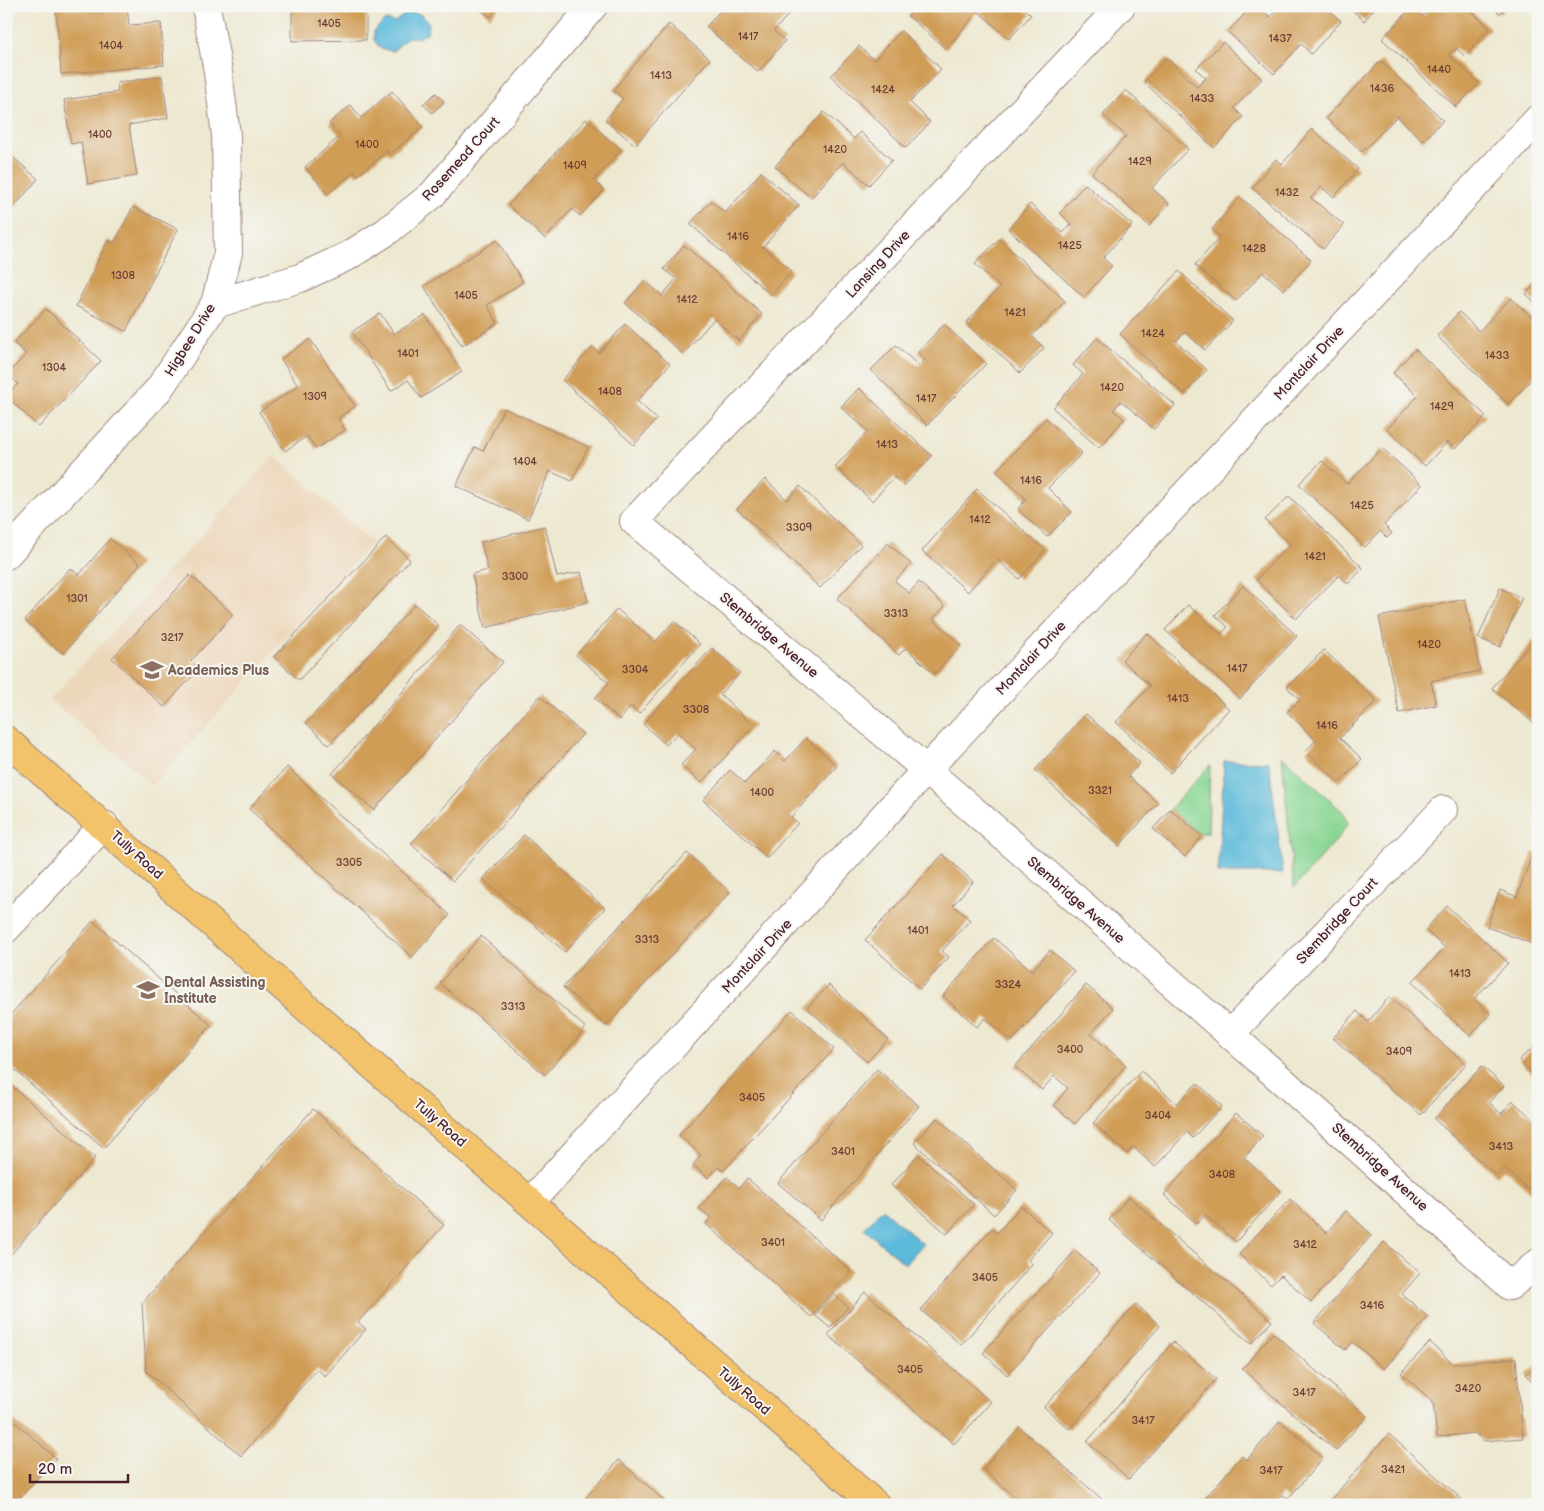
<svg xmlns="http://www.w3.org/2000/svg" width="1544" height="1511" font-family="'Balsamiq Sans',sans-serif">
<rect width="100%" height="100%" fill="#f6f6f2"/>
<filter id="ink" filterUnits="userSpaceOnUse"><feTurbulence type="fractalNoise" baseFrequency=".02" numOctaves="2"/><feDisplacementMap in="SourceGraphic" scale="10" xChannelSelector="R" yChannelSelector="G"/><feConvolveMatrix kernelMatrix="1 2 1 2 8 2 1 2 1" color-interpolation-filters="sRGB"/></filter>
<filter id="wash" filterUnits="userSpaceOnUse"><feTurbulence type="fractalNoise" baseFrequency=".0096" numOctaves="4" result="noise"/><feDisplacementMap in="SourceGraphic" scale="20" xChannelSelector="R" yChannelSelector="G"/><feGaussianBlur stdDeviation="1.12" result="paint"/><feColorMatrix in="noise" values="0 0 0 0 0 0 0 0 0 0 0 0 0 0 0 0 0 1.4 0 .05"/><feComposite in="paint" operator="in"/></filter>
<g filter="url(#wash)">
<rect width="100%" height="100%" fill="#ede8d0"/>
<polygon fill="#edd7bb" points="274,456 372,542 152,786 132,767 50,700"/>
<g fill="#8ad795" stroke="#6a7b60">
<polygon points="1282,756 1344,813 1348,823 1339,837 1294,888"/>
<polygon points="1210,765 1208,833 1198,833 1170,809"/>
</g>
<g fill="#5bbada" stroke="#526c82">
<path d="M406,13C417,11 424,15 429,24L428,32L419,38L408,37L393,51L381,49L374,40V31L385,20L395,22Z"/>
<polygon points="1224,761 1269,762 1283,873 1218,873"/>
<polygon points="882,1209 923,1244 905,1264 864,1229"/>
</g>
<g id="blocks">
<g fill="#d09d56">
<polygon points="56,6 127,6 129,25 161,23 164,65 61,74"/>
<polygon points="366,6 366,40 292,41 292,7"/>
<polygon points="478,6 500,6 490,17"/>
<polygon points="724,6 796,6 774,31 785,41 758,72 706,27"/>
<polygon points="916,6 1021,6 1031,15 1009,39 978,11 946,49 908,16"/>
<polygon points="1252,6 1259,6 1270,17 1280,6 1325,6 1341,21 1311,54 1301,44 1274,74 1228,32"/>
<polygon points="1348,6 1371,6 1374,9 1364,21"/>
<polygon points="1432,6 1466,6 1490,28 1465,56 1456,48 1449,55 1479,83 1456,107 1382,39 1412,7 1423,16"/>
<polygon points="1491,6 1507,6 1500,14"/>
<polygon points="669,24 710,59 635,145 605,120 623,99 613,90"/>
<polygon points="901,31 941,69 910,102 930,122 906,148 831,76 859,46 874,60"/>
<polygon points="1223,42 1262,79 1234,108 1243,117 1214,148 1144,82 1167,58 1197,87 1206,78 1196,69"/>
<polygon points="1381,61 1443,120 1423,141 1397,116 1362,152 1326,118"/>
<polygon points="162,76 168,118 129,125 137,176 88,184 81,142 71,144 64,100 118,92 117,83"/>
<polygon points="1126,90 1188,149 1152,188 1169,204 1149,226 1092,173 1126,136 1103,115"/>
<polygon points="392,91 423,127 389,155 387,151 357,176 354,172 328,194 305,167 340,136 329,123 351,105 361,118"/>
<polygon points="436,93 444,102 432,113 423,104"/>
<polygon points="824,112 854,139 860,132 892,160 869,185 843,162 811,198 775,166"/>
<polygon points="586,119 621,150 594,180 604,190 580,216 572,209 545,239 508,205"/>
<polygon points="1312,129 1358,169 1334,197 1321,187 1311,198 1344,225 1323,249 1252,188 1276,159 1282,164"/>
<polygon points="6,151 38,179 6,216"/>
<polygon points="761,172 799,205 763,247 792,271 771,295 690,224 711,201 725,213"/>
<polygon points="1085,184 1132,225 1103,258 1112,266 1084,297 1008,229 1030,204 1063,233 1071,224 1060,213"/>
<polygon points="1240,197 1311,260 1284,290 1263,272 1236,301 1195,265 1220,237 1212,229"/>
<polygon points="133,207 178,229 126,331 76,306 108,240 114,243"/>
<polygon points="999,239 1065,301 1032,336 1044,348 1020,373 966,323 1000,287 975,264"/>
<polygon points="497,240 523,282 487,305 498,323 462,346 424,286"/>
<polygon points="684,245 762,314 739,341 714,319 683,354 625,303 645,280 662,296 676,279 664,269"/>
<polygon points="1179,271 1233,321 1205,350 1185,332 1176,341 1207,370 1184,394 1120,334"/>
<polygon points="1538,281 1538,305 1526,294"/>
<polygon points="1511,298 1538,323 1538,373 1508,404 1437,336 1459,312 1479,331"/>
<polygon points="46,309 101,361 39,427 6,396 18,384 8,374 26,354 14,343"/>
<polygon points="380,313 394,334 425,315 462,372 421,398 408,380 391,391 352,332"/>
<polygon points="625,324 670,364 637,401 657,419 634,445 562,380 593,347 599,353"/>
<polygon points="944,324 986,364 927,425 871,370 896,345 919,366 925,359 918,352"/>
<polygon points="1097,338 1175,405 1154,429 1121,401 1113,410 1124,419 1099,448 1053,408 1083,374 1073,365"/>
<polygon points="310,339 355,406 338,418 345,430 316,449 307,436 285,451 259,412 298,386 281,359"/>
<polygon points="1415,349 1486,416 1455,449 1447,442 1425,466 1387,429 1418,396 1393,373"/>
<polygon points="859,388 932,456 904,486 894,477 872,501 835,467 868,431 841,407"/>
<polygon points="504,408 588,447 572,481 550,471 528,519 456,486 475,447 483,451"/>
<polygon points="1046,418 1082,453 1048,488 1072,512 1047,537 1018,509 1026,499 996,471"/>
<polygon points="1382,448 1422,485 1384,525 1392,533 1387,538 1380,531 1365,547 1299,484 1322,461 1347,484"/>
<polygon points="765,479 787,500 800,486 861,545 820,588 737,509"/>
<polygon points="977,489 1045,550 1019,579 997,559 968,592 922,551"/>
<polygon points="1289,496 1363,568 1348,584 1339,575 1296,619 1256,580 1290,544 1265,520"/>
<polygon points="545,526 557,577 581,572 588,602 485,628 472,574 488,570 481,542"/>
<polygon points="386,537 410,560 299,680 274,657"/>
<polygon points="110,539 140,564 63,654 25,620 70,568 79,575"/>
<polygon points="888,543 911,564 895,581 909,593 919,582 945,606 933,619 961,645 934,674 906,648 899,655 837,599"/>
<polygon points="190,575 233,615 191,661 199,669 164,707 112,658"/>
<polygon points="1243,586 1297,636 1240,699 1165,630 1188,605 1221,634 1228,627 1215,615"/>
<polygon points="1500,588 1522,598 1500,647 1478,638"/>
<polygon points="1465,599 1480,671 1431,681 1436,705 1399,713 1379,617"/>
<polygon points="415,604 439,626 329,745 306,723"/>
<polygon points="617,609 655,642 674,621 700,644 639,714 631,706 620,720 595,698 609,683 576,655"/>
<polygon points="460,625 503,662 374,810 332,774"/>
<polygon points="1147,633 1229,709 1170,773 1116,722 1150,686 1122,660"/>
<polygon points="1538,635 1538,727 1492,688"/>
<polygon points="712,648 740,673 720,694 754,726 701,783 681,765 696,749 678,733 666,745 643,724"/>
<polygon points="1324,650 1377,701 1340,738 1362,759 1339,783 1306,751 1316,740 1287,712 1300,700 1287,687"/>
<polygon points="540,696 583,734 453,881 411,844"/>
<polygon points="1086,714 1140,763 1128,776 1158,803 1119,846 1035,770"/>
<polygon points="806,738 837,766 791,817 798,823 767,858 703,800 730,770 745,783 775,751 785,761"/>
<polygon points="287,767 450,915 412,957 249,809"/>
<polygon points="1170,809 1202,836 1185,857 1153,829"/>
<polygon points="524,835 605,908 565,952 483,879"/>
<polygon points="1533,852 1538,854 1538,946 1487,927 1500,890 1517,897"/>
<polygon points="687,853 730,892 606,1026 563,987"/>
<polygon points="943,854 973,882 953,905 970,920 942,951 949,957 920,989 865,940"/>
<polygon points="1447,906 1508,963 1474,999 1490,1014 1470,1036 1412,982 1445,948 1425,930"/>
<polygon points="93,921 211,1025 104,1148 6,1062 6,1020"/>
<polygon points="481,936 586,1028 545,1075 440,983"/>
<polygon points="994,938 1032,971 1050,950 1074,971 1012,1041 985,1018 977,1027 943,996"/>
<polygon points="829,985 888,1039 867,1062 807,1008"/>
<polygon points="1086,985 1113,1008 1091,1034 1126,1065 1075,1124 1054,1105 1068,1088 1054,1076 1042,1090 1015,1067"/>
<polygon points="1389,997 1466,1064 1421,1115 1333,1038 1357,1011 1368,1022"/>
<polygon points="792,1010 834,1049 723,1171 718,1167 708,1178 693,1165 701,1155 679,1135"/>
<polygon points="1538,1044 1538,1080 1519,1060"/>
<polygon points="1482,1066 1504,1086 1489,1102 1501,1114 1513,1101 1538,1124 1538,1188 1533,1194 1504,1168 1497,1176 1434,1119"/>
<polygon points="877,1069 919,1106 821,1220 778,1183"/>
<polygon points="1141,1071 1177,1104 1197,1083 1222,1106 1193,1138 1187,1132 1155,1167 1133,1147 1127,1154 1093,1123"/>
<polygon points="6,1081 95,1158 6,1260"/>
<polygon points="313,1109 444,1225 358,1322 366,1329 325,1376 317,1369 241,1456 146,1371 142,1303"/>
<polygon points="1236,1113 1263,1136 1244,1158 1281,1191 1236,1242 1205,1215 1197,1224 1164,1195"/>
<polygon points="937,1118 1017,1190 994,1215 914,1143"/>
<polygon points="918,1155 974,1204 947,1234 891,1185"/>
<polygon points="727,1177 739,1188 747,1178 851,1271 811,1317 706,1224 711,1218 699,1208"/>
<polygon points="1129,1197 1272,1321 1251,1344 1109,1220"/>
<polygon points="1290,1199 1326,1233 1346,1211 1372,1235 1311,1302 1281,1275 1271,1285 1239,1254"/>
<polygon points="1021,1206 1052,1233 1028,1260 1032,1264 961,1345 921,1310 992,1228 997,1233"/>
<polygon points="1384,1242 1420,1273 1402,1294 1428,1317 1384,1369 1353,1342 1345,1350 1314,1323"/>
<polygon points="1075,1251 1100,1273 1007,1375 983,1353"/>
<polygon points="865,1292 991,1402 954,1444 828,1335"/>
<polygon points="834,1294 848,1307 830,1328 815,1315"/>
<polygon points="1136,1304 1160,1326 1069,1429 1044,1407"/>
<polygon points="1273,1333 1367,1416 1336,1451 1242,1369"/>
<polygon points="1173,1342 1216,1379 1129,1479 1087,1442"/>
<polygon points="1430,1342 1453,1364 1516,1358 1523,1438 1484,1441 1475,1433 1437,1437 1433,1402 1401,1373"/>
<polygon points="1538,1364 1538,1389 1526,1374"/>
<polygon points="6,1414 56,1458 13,1505 6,1505"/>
<polygon points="1280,1421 1323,1458 1288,1499 1282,1494 1272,1505 1199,1505 1242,1456 1247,1460"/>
<polygon points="1019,1427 1104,1501 1101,1505 1024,1505 983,1469"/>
<polygon points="1389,1434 1468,1505 1326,1505"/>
<polygon points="619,1460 669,1505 579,1505"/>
</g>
</g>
</g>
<g filter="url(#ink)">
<use href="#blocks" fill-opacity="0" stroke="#9c847e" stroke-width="1"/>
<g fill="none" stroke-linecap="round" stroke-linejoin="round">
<defs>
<g id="minor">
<path d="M1121,6L634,521C931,772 1224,1024 1510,1286L1538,1263"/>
<polyline points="215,304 300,278 348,256 386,232 432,195 593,6"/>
<polyline points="6,555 159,389 215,304 228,253 226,135 218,72 206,6"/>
<polyline points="6,929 104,825"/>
<polyline points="1231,1033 1443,810"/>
<polyline points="530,1202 927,769 1538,119"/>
</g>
<polyline id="major" points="6,740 308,1009 876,1505"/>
</defs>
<use href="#minor" stroke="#9c847e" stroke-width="30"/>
<use href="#major" stroke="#9c847e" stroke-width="30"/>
<use href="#minor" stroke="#fff" stroke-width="28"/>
<use href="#major" stroke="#f2c36a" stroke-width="28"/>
</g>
</g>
<defs>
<symbol id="school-bare" viewBox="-9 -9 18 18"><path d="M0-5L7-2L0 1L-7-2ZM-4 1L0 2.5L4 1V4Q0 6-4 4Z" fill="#8d6e63" stroke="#f6f6f2" stroke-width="2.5" paint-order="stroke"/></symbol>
</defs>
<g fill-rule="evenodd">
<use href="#school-bare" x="136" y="654" width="32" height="32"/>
<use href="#school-bare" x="132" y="974" width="32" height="32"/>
</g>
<g text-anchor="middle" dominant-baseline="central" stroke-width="4" stroke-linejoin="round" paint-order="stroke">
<g font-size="11" fill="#6c3e36">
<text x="329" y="23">1405</text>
<text x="748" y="36">1417</text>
<text x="1280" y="38">1437</text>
<text x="111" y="45">1404</text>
<text x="1439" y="69">1440</text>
<text x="661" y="75">1413</text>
<text x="1382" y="88">1436</text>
<text x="883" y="89">1424</text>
<text x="1202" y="98">1433</text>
<text x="100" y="134">1400</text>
<text x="367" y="144">1400</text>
<text x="835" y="149">1420</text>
<text x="1140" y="161">1429</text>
<text x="575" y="165">1409</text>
<text x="1287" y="192">1432</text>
<text x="738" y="236">1416</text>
<text x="1070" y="245">1425</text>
<text x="1254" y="248">1428</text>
<text x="123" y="275">1308</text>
<text x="466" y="295">1405</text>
<text x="687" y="299">1412</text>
<text x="1015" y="312">1421</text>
<text x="1153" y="333">1424</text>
<text x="408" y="353">1401</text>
<text x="1497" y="355">1433</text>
<text x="54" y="367">1304</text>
<text x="1112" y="387">1420</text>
<text x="610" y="391">1408</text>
<text x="315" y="396">1309</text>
<text x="926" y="398">1417</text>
<text x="1442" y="406">1429</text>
<text x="887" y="444">1413</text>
<text x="525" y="461">1404</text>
<text x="1031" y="480">1416</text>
<text x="1362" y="505">1425</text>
<text x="980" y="519">1412</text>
<text x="799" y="527">3309</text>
<text x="1315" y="556">1421</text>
<text x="515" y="576">3300</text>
<text x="77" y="598">1301</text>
<text x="896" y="613">3313</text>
<text x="172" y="637">3217</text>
<text x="1429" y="644">1420</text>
<text x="1237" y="668">1417</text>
<text x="635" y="669">3304</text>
<text x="1178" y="698">1413</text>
<text x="696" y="709">3308</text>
<text x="1327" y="725">1416</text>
<text x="1100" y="790">3321</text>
<text x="762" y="792">1400</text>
<text x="349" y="862">3305</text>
<text x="918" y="930">1401</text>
<text x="647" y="939">3313</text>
<text x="1460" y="973">1413</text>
<text x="1008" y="984">3324</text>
<text x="513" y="1006">3313</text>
<text x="1070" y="1049">3400</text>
<text x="1399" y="1051">3409</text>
<text x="752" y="1097">3405</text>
<text x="1158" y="1115">3404</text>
<text x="1501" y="1146">3413</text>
<text x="843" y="1151">3401</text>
<text x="1222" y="1174">3408</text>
<text x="773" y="1242">3401</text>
<text x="1305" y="1244">3412</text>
<text x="985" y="1277">3405</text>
<text x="1372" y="1305">3416</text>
<text x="910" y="1369">3405</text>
<text x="1468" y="1388">3420</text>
<text x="1304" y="1392">3417</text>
<text x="1143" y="1420">3417</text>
<text x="1393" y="1469">3421</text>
<text x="1271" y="1470">3417</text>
</g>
<g font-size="14" fill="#4a1f2b" stroke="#f6f6f2">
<text transform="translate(461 159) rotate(-48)">Rosemead Court</text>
<text transform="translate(878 264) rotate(-47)">Lansing Drive</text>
<text transform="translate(190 340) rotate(-58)">Higbee Drive</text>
<text transform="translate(1309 363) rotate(-47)">Montclair Drive</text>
<text transform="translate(769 635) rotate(40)">Stembridge Avenue</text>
<text transform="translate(1031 658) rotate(-47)">Montclair Drive</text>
<text transform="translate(137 855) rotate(42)">Tully Road</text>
<text transform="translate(1076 900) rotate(41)">Stembridge Avenue</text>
<text transform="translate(1337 921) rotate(-47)">Stembridge Court</text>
<text transform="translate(757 956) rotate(-47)">Montclair Drive</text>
<text transform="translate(440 1123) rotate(41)">Tully Road</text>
<text transform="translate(1380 1167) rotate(42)">Stembridge Avenue</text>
<text transform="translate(744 1391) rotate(41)">Tully Road</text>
</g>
<g font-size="14" font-weight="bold" fill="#785e54" stroke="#f6f6f2" text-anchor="start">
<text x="168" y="670">Academics Plus</text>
<text x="164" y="982">Dental Assisting<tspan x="164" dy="16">Institute</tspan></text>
</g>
</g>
<rect width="1544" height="1511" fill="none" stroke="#f6f6f2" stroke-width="25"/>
<path d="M30 1474v8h98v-8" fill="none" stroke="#4a1f2b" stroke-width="2.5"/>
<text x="38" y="1474" font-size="15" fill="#4a1f2b" stroke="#f6f6f2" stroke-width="4" paint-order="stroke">20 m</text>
</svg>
